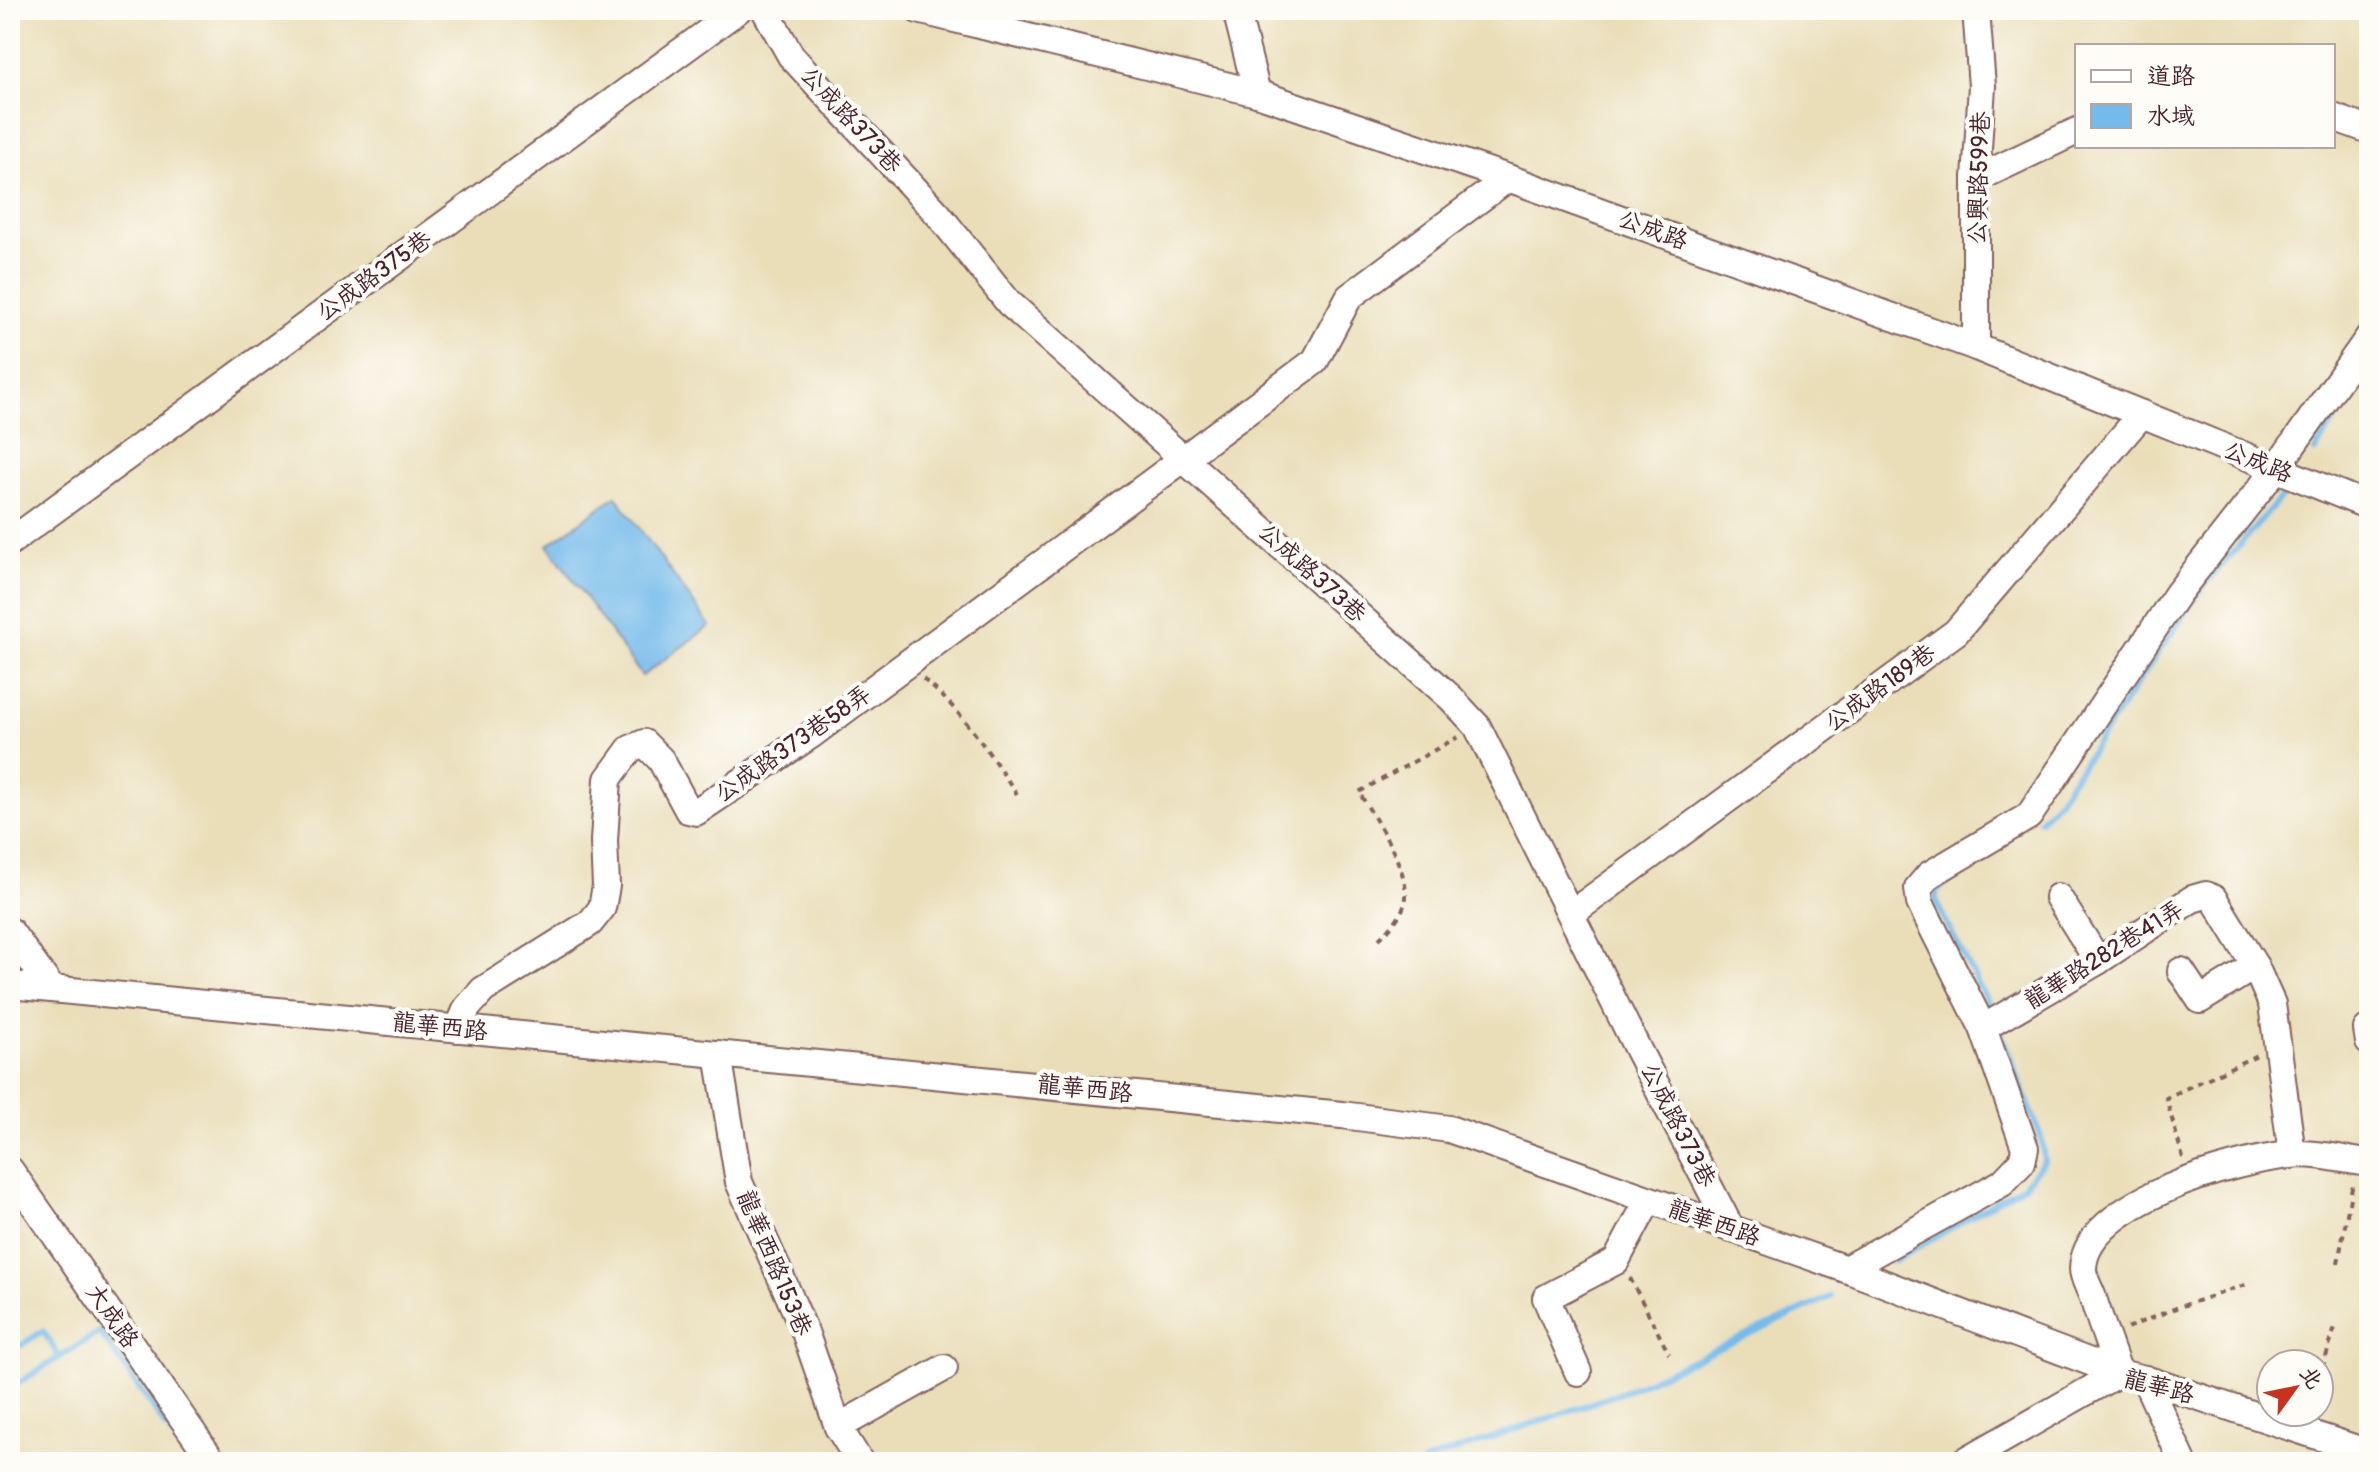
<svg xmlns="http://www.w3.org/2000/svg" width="2379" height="1472" font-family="Pangolin,'LXGW WenKai TC',sans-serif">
<rect width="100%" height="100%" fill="#fdfcf7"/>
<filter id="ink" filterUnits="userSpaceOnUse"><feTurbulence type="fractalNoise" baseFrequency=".0125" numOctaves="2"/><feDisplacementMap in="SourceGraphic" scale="16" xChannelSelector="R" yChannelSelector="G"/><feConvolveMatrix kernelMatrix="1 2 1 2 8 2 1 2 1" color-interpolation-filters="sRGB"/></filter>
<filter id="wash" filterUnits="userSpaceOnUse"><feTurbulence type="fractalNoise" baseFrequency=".006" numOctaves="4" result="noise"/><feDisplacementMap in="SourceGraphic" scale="32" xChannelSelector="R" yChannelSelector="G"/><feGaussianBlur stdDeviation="1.8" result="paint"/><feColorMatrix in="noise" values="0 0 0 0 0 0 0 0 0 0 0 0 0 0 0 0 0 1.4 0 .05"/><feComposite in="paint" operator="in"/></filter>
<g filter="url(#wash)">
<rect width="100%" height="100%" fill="#eadeb9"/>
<polygon fill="#74bbeb" stroke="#5f6d8b" stroke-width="2" points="616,496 710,626 642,676 548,545"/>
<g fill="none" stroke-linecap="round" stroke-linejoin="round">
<g stroke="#74bbeb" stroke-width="6">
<polyline points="2315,451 2369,366"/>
<polyline points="2040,820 2057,802 2202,588 2284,494"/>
<polyline points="1970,865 1936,891 1936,902 1994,1015"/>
<polyline points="1895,1261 2024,1185 2044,1161 2041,1137 1998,1025"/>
<polyline points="10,1352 43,1331 59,1357"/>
<polyline points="10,1388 100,1332 191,1462"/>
<polyline points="1423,1462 1626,1391 1830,1297"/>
</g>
</g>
</g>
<g filter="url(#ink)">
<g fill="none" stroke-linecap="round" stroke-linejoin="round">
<defs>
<g id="minor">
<polyline points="765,10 791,56 938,214 1009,303 1451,698 1477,726 1639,1052 1731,1229"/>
<polyline points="918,10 1257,93 1508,178 1976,347 2369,506"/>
<polyline points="1236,10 1257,93"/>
<polyline points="1976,10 1982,86 1976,179 1976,347"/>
<polyline points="2333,117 2369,130"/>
<polyline points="1976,179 2077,131"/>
<polyline points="10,542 738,10"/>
<polyline points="2058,897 2098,961"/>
<polyline points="1572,913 1956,632 2142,414"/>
<polyline points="10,931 52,989"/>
<polyline points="2181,971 2200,1000 2255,966"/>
<polyline points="10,985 1342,1115 1449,1129 1846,1269 2119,1373 2145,1379 2369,1453"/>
<polyline points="1983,1028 2098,961 2192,899 2206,895 2214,899 2255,966 2272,1004 2292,1154"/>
<polyline points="458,1029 467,1008 483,990 590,923 602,908 606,886 604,841 608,779 630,749 644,743 661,760 688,810 696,812 811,735 1315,361 1349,297 1508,178"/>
<polyline points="2367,1029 2369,1042"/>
<polyline points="718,1054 739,1182 805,1332 838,1427 860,1462"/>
<polyline points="10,1170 213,1462"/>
<polyline points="1846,1269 2002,1183 2022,1162 2025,1148 1983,1028 1920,903 1918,888 1929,875 2029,816 2178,593 2275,470 2369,337"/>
<polyline points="1578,1372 1546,1298 1616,1261 1648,1201"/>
<path d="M2119,1373C2110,1348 2101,1323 2093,1298C2090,1289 2083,1278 2083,1269C2084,1202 2237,1160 2290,1155C2316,1152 2344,1160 2369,1163"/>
<polyline points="2145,1379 2183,1462"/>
<polyline points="838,1427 944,1368"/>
<polyline points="1963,1462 2119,1373"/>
</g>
</defs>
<use href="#minor" stroke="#82625d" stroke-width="30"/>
<g stroke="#82625d" stroke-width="4" stroke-dasharray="6 6" stroke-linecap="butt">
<path d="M923,679C963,711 988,752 1017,794"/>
<path d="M1379,939C1390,929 1405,912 1406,897C1407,865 1375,820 1359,792L1458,737"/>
<polyline points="2183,1158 2166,1098 2257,1055"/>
<polyline points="2338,1263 2353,1182"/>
<polyline points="1630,1278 1669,1354"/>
<polyline points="2127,1328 2176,1308 2248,1284"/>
<polyline points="2319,1380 2336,1324"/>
</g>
<use href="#minor" stroke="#fff" stroke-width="26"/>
</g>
</g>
<g text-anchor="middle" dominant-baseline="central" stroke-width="8" stroke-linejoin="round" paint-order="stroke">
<g font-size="24" fill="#4a1f2b" stroke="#fdfcf7">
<text transform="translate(851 120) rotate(47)">公成路373巷</text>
<text transform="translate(1979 178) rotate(-88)">公興路599巷</text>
<text transform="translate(1653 230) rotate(20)">公成路</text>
<text transform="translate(374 276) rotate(-36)">公成路375巷</text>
<text transform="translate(2258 462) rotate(22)">公成路</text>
<text transform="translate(1312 573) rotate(42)">公成路373巷</text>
<text transform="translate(1880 688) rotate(-36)">公成路189巷</text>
<text transform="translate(793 744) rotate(-35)">公成路373巷58弄</text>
<text transform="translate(2104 955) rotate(-32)">龍華路282巷41弄</text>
<text transform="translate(440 1027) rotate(6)">龍華西路</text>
<text transform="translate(1085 1089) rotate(6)">龍華西路</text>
<text transform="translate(1678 1125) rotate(63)">公成路373巷</text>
<text transform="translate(1714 1223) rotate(19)">龍華西路</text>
<text transform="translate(774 1263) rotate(67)">龍華西路153巷</text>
<text transform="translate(112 1316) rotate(55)">大成路</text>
<text transform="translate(2159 1387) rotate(14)">龍華路</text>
</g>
</g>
<rect width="2379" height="1472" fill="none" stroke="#fdfcf7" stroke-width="40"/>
<rect x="2075" y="44" width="260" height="104" fill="#fdfcf7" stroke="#b5a4a5" stroke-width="2"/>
<rect x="2091" y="70" width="40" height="12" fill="#ffffff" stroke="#b5a4a5" stroke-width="2"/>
<text x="2147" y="84" font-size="24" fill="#4a1f2b">道路</text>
<rect x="2091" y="104" width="40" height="24" fill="#74bbeb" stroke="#b5a4a5" stroke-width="2"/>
<text x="2147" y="124" font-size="24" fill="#4a1f2b">水域</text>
<g transform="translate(2295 1388) rotate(57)"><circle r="38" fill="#fdfcf7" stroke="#b5a4a5" stroke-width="2"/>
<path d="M0-6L14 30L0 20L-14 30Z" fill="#c8321e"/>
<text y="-12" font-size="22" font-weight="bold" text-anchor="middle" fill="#4a1f2b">北</text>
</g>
</svg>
